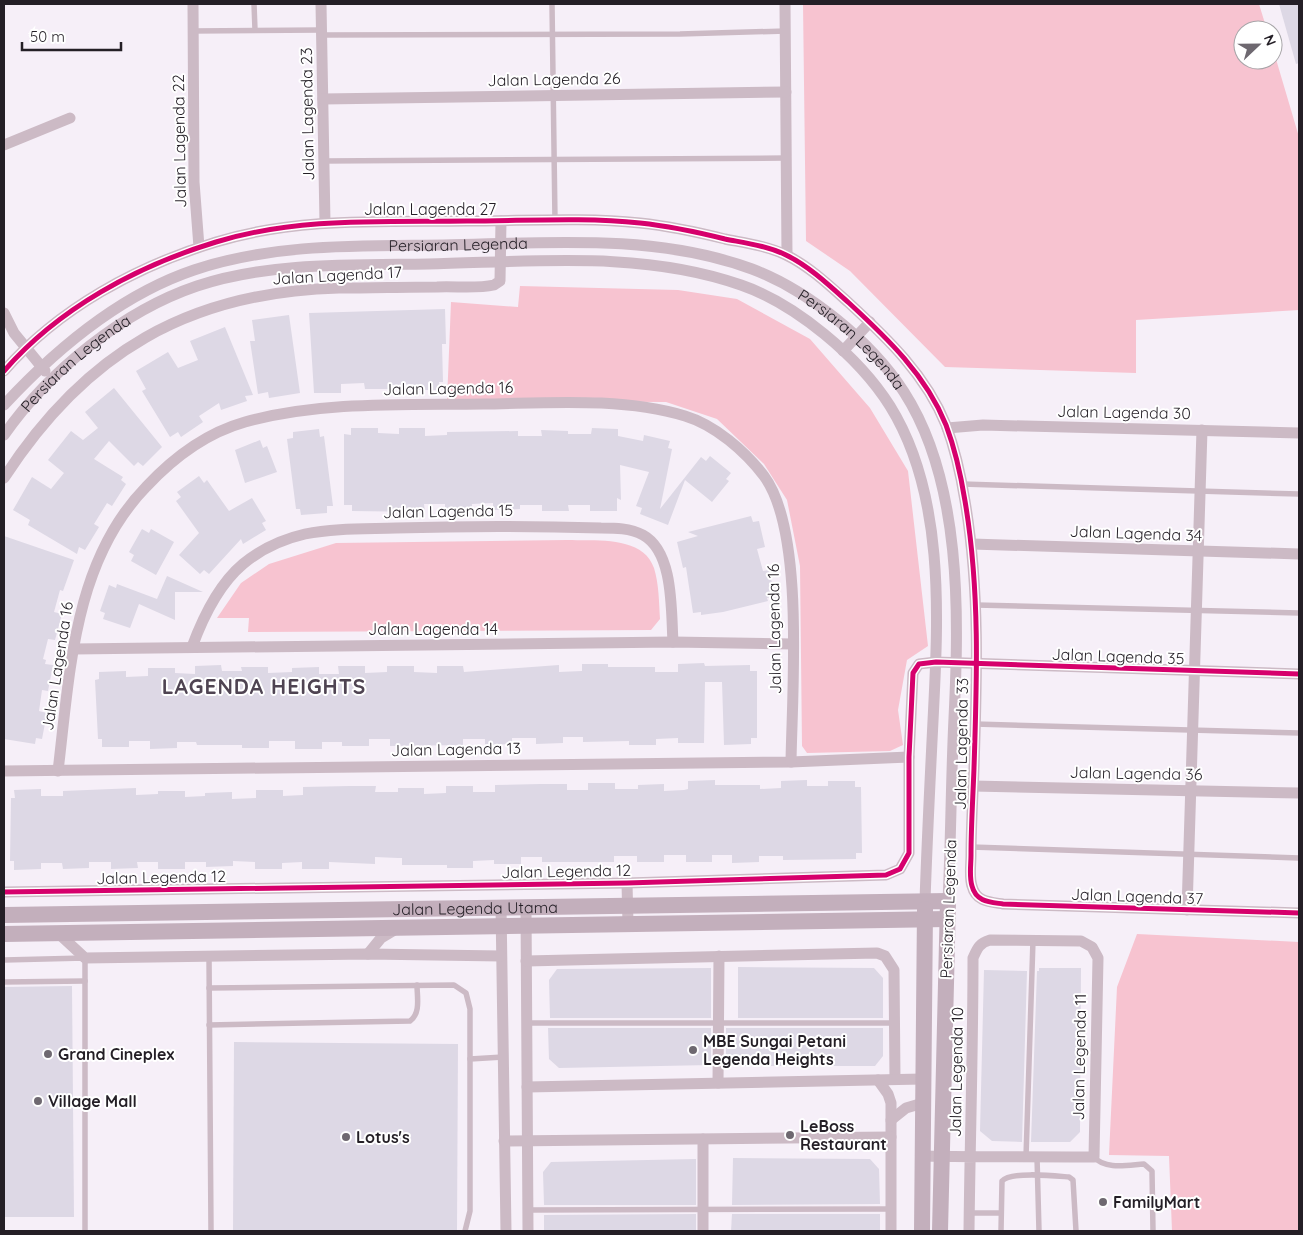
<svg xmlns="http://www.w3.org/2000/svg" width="1303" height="1235" font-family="Quicksand,sans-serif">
<rect width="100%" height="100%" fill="#f6eff8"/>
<g fill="#f7c3d0">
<polygon points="803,4 1259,4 1267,30 1243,30 1243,60 1273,60 1273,49 1299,137 1299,310 1136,320 1136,373 945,367 850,271 806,241"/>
<polygon points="520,286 678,290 737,299 810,339 870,408 908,471 928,646 907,660 898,710 903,745 890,751 807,753 802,746 800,566 787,500 764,464 717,419 666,402 447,401 451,302 518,307"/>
<path d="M567,540C594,541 643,535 654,568C659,584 659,603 660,619L651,630L248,632L249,618H217L241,583L269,564L336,543Z"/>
<polygon points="1137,934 1299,942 1299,1231 1172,1231 1169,1156 1109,1155 1117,987"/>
</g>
<g fill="#ddd8e5">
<polygon points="1279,4 1299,4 1299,63 1296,64"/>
<polygon points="445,309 446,344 442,344 443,382 439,382 440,390 413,390 413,384 391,385 392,389 365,389 364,383 341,384 341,393 314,393 309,313"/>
<polygon points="289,315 300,393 269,398 268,392 258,394 250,341 255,341 252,320"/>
<polygon points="225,327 253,395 245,396 247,401 221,410 219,403 199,416 203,422 181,437 178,432 170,437 142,391 146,389 136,371 168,352 178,368 198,360 190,341"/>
<polygon points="114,388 162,447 143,466 138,462 134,466 109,441 94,459 123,477 121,480 126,484 112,506 107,503 94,524 99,527 85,550 79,547 77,554 28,525 30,520 13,510 32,477 51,489 64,473 48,460 71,431 83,440 98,428 85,412"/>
<polygon points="351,428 378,428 378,433 399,434 399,428 425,428 425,436 447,435 447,432 518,431 518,436 542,436 541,430 568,431 568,434 591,434 592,428 618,429 618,436 643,441 644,435 670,441 668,448 672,449 660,509 701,457 706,461 710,456 731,473 726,479 729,481 712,502 685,480 668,525 640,514 642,508 636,506 649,472 620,465 621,500 617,498 617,511 590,511 590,505 568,505 569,511 542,511 542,505 520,505 520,509 493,510 493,503 472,504 472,509 445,509 445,504 424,504 425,512 352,511 352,505 344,505 344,434 351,435"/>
<polygon points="319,429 320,437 324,436 333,506 327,506 327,513 301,515 300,509 296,509 287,439 293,438 293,432"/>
<polygon points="260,440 263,448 267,446 277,472 245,483 235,450"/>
<polygon points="199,476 204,483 207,480 229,511 252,498 266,521 262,523 266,530 243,544 241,539 209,574 204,570 200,574 179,555 199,533 176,501 181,497 177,492"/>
<polygon points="751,516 753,522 759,521 765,547 757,549 763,571 769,570 775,596 767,598 768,601 723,612 701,615 701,612 693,613 686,567 683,568 677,542 698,536 688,532"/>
<polygon points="142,529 149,533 151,529 174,542 156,575 131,561 134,555 129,552"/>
<polygon points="4,536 74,560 63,591 60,590 54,612 62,614 55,640 48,639 43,659 46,660 45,664 53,665 48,691 42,690 39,711 47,713 42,739 36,738 35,744 4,739"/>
<polygon points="167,576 203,592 175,592 175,620 139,604 130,628 103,619 105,613 100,611 109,585 116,588 117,584 157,599"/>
<polygon points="704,663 705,666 750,665 750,671 757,671 757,738 751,738 751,744 724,745 722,682 705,682 704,743 678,743 678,738 656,739 656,745 629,745 629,741 583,742 583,737 563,737 563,743 536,744 536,738 512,738 512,744 485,745 485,739 463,739 463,745 390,746 390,739 369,739 369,746 342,746 342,742 322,742 322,749 295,749 295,741 269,741 269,748 242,748 242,745 197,745 196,742 177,742 177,748 150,749 150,741 129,741 129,747 102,747 102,739 98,739 95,680 99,679 99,672 126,671 126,677 148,676 148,668 175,668 175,673 195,674 195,666 221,665 222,671 242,671 241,667 268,667 268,673 292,672 292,668 319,667 319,674 339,674 338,666 365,666 365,673 387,672 387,666 414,666 414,672 437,673 437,666 463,666 464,672 559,665 559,672 582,671 582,664 608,664 608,667 655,667 655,672 678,672 678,664"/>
<polygon points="715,780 715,785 760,785 760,789 781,788 781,781 807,780 807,786 828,786 828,781 855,781 855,787 861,787 862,853 856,853 856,859 783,860 783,856 759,856 759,862 732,863 732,855 712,855 712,862 686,862 686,855 664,855 664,862 637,862 637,856 614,856 614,862 542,862 542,857 521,857 521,864 494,864 494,860 473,861 473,868 447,868 447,865 402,865 402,858 398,858 375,857 375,864 329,862 329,869 302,869 302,862 282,863 282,869 255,869 255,862 233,861 233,866 206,867 206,862 185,862 185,869 158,869 158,862 137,862 138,868 111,869 111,862 89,862 89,868 63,869 62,863 41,863 41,869 14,870 14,861 10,861 11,798 15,798 14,790 41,789 41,796 63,796 63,791 136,788 136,795 158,794 158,791 185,791 185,797 205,796 205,793 232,792 232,799 256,798 256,790 283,790 283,796 303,795 303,787 349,786 376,786 375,792 398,792 398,788 424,788 424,794 446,793 446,786 473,786 473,792 495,792 495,785 540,784 567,784 567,790 588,790 588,783 615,783 615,789 638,789 638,785 664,784 664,791 684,790 688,789 688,781"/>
<polygon points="738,967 874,968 883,978 883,1018 738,1018"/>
<polygon points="711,968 711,1018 550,1018 549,980 557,969"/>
<polygon points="1039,968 1081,968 1080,1132 1070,1142 1031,1142 1037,971 1039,971"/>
<polygon points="984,970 1027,971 1022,1142 992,1141 980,1131"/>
<polygon points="72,986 74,1217 4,1217 4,987"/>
<polygon points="548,1028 711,1028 711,1065 559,1068 549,1059"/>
<polygon points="726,1028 883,1028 883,1056 875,1066 734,1066 734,1064 726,1064"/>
<polygon points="234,1042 458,1044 457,1231 233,1230"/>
<polygon points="733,1158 870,1159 879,1169 880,1204 732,1205"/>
<polygon points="696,1159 696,1205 544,1205 543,1172 551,1162"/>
<polygon points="696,1214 696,1231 544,1231 544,1215"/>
<polygon points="732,1214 880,1214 880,1231 731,1231"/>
</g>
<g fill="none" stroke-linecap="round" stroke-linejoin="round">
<g stroke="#ccbac5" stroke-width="5.5">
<polyline points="254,4 255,30"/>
<polyline points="552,4 555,221"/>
<polyline points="192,31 321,30"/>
<polyline points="322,35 680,34 786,31"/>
<polyline points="324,161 786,158"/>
<polyline points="962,484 1299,494"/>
<polyline points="976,605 1299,613"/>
<polyline points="975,724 1299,733"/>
<polyline points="971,847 1299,858"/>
<polyline points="209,956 211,1231"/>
<polyline points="4,960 85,958 85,1231"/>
<polyline points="4,982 85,981"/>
<polyline points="209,988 454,985 466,993 470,1009 470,1211 465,1231"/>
<polyline points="527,1023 894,1023"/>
<path d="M209,1025L410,1021C421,1013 417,997 417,985"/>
<polyline points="470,1059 503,1057"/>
<polyline points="1026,1157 1033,940"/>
<polyline points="1037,1157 1039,1231"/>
<path d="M1094,1157C1105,1170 1128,1165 1144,1164L1152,1171L1153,1231"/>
<polyline points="528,1210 891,1209"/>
<polyline points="969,1213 1001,1213"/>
<path d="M1001,1231L1002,1181C1011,1171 1056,1176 1069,1177L1073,1180L1076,1231"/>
</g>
<g stroke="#ccbac5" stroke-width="11">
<polyline points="193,4 194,182 199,247"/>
<polyline points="321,4 325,223"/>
<polyline points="785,4 787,255"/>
<polyline points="323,99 786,92"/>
<polyline points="4,145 70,118"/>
<polyline points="4,313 14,333 45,371"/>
<polyline points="843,351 870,322"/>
<path d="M4,371C59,308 137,266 216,242C297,217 383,222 467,221C524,221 583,217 640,223C669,226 697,232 725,239C745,243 768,246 786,255C809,266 830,286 849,303C887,338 926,375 946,425C955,449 961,476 965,501C980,589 977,679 974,768C973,797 971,826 971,855C971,865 969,877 972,886C976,902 990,902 1003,904L1299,913"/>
<path id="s1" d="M4,405C56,349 120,295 194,270C274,243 360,246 443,245C545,243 654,233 752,269C808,290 872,342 904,392C962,482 959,615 954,718C951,779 951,840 948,901"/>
<polyline points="947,428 983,425 1299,433"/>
<path id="s2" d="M4,435C49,371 123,311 197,286C268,262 354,265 428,264C531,262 642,250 741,285C796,304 859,357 890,406C946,496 938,620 933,721C930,781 927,841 925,901"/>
<path d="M4,478C85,353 188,292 339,288C372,288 404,287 437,287C456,286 476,289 494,285L500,281L501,221"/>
<polyline points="972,544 1299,554"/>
<path d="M192,647C203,617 218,585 243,564C260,550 283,539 305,534C334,528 365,529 396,528C464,526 533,526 601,528C615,528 630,528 643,535C674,552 671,611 673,642"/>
<polyline points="74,649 673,642 793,644"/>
<polyline points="4,771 791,762 909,757"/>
<path d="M58,771C70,673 73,562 146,487C173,458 206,433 245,422C322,401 405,405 483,404C549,403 621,397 685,416C715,425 745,451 764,476C805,531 792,692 791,762"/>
<polyline points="973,786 1299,793"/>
<polyline points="627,883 628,924"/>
<polyline points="4,892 627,883 886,875 900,869 909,853 909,757 913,673 919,664 936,662 1299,674"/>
<polyline points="501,907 506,1231"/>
<polyline points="526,907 528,1231"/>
<polyline points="1187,910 1202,430"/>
<polyline points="58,933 85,958 368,954 501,956"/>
<polyline points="368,954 381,938 396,929"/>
<polyline points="526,961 877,953 885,956 894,970 895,1079"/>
<polyline points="878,1080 888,1094 891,1103 891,1231"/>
<polyline points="718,1083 719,956"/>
<polyline points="527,1087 923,1079"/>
<polyline points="891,1120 906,1108 923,1103"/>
<polyline points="703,1139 703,1231"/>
<polyline points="504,1141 891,1137"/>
<path d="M923,1156C980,1157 1037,1157 1094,1157L1098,958L1092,947L1081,941L990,940C979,943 977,949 973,958C973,1049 970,1140 969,1231"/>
</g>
<g stroke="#c3afbc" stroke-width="16">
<path id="s3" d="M4,915L948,901L940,1231"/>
<polyline points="4,934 947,919"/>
<polyline points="922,1231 925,909"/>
</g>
<defs>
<g id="cycleway">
<path d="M4,371C59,308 137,266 216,242C297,217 383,222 467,221C524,221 583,217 640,223C669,226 697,232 725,239C745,243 768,246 786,255C809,266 830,286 849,303C887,338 926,375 946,425C955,449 961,476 965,501C980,589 977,679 974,768C973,797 971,826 971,855C971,865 969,877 972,886C976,902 990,902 1003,904L1299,913"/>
<polyline points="4,892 627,883 886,875 900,869 909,853 909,757 913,673 919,664 936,662 1299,674"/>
</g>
</defs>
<use href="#cycleway" stroke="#fff" stroke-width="8"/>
<use href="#cycleway" stroke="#d6006c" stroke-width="5"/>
</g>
<g fill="#6e6870" stroke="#fff" stroke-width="2">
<circle cx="693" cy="1050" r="5"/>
<circle cx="48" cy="1054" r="5"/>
<circle cx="38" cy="1101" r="5"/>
<circle cx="790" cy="1135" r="5"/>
<circle cx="346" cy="1137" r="5"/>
<circle cx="1103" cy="1202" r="5"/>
</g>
<g text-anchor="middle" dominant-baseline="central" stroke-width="4" stroke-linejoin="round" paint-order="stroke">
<g font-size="16" fill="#241f26" stroke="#fff">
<text transform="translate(554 79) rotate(-1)">Jalan Lagenda 26</text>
<text transform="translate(307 114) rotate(-91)">Jalan Lagenda 23</text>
<text transform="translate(179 141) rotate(-91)">Jalan Lagenda 22</text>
<text x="430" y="209">Jalan Lagenda 27</text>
<text stroke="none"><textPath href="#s1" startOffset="502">Persiaran Legenda</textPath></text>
<text transform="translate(337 275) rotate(-3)">Jalan Lagenda 17</text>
<text stroke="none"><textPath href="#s1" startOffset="922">Persiaran Legenda</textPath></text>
<text stroke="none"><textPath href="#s2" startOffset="102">Persiaran Legenda</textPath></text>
<text transform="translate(448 388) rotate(-1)">Jalan Lagenda 16</text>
<text transform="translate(1124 412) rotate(1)">Jalan Lagenda 30</text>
<text transform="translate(448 511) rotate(-1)">Jalan Lagenda 15</text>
<text transform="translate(1136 533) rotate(2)">Jalan Lagenda 34</text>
<text x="433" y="629">Jalan Lagenda 14</text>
<text transform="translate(774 629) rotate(-91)">Jalan Lagenda 16</text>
<text transform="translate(1118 656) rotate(2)">Jalan Lagenda 35</text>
<text transform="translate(57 666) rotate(-81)">Jalan Lagenda 16</text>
<text transform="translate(961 744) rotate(-89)">Jalan Lagenda 33</text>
<text transform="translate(456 749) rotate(-1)">Jalan Lagenda 13</text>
<text transform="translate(1136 773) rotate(1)">Jalan Lagenda 36</text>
<text transform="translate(566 871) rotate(-1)">Jalan Legenda 12</text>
<text transform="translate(161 877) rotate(-1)">Jalan Legenda 12</text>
<text transform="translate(1137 896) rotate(2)">Jalan Lagenda 37</text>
<text stroke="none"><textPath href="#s3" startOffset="471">Jalan Legenda Utama</textPath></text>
<text transform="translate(948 909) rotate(-88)">Persiaran Legenda</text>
<text transform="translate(1079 1057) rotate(-89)">Jalan Legenda 11</text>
<text transform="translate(956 1072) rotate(-89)">Jalan Legenda 10</text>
</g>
<g font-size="16" font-weight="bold" fill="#241f26" stroke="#fff" text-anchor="start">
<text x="703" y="1041">MBE Sungai Petani<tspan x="703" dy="18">Legenda Heights</tspan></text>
<text x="58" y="1054">Grand Cineplex</text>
<text x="48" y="1101">Village Mall</text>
<text x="800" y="1126">LeBoss<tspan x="800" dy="18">Restaurant</tspan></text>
<text x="356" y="1137">Lotus's</text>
<text x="1113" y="1202">FamilyMart</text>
</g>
<g font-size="21" font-weight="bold" letter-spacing="1" fill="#4f4452" stroke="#fff">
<text x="264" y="686">LAGENDA HEIGHTS</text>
</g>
</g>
<rect width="1303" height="1235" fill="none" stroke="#241f26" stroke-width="10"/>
<g transform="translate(1258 45) rotate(68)"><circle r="24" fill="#ffffff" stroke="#a7a5a8"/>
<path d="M0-4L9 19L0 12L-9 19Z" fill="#6e6870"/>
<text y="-8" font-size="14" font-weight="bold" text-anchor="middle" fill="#241f26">N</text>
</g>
<path d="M22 42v8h99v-8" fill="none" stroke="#241f26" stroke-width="2.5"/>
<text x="30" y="42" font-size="15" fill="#241f26" stroke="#ffffff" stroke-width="4" paint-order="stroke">50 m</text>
</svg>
